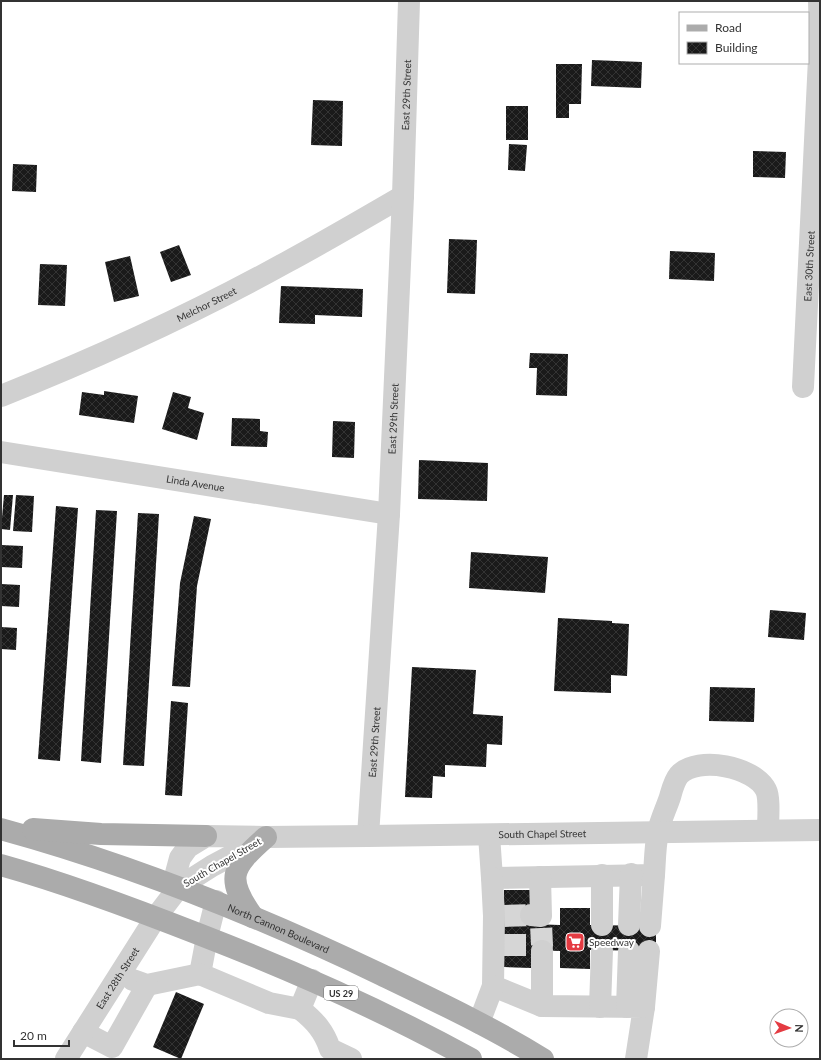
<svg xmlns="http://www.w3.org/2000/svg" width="821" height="1060" font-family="Lato,sans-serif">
<defs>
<pattern id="building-cross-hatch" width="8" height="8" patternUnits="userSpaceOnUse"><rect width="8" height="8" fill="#1a1a1a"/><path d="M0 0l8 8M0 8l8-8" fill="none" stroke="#333"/></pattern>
</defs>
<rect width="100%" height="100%" fill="#fff"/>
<g fill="url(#building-cross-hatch)">
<polygon points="592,60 642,62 641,88 591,86"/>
<polygon points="556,64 582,64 581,104 569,104 569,118 556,118"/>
<polygon points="313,100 343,101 342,146 311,145"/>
<rect x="506" y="106" width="22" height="34"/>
<polygon points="509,144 527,145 525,171 508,170"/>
<polygon points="753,151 786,152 785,178 753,177"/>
<polygon points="13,164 37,165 36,192 12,191"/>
<polygon points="449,239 477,240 475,294 447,293"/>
<polygon points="179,245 191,275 171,282 160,252"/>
<polygon points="670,251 715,253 714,281 669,279"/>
<polygon points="130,256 139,296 114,302 105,262"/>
<polygon points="40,264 67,265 65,306 38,305"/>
<polygon points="281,286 363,289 362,317 315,315 315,324 279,323"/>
<polygon points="530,353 568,354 567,396 536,395 537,368 529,368"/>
<polygon points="104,391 138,396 134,423 79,415 82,392 104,395"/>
<polygon points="173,392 191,397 188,408 204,413 197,440 162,429"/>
<polygon points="232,418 260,419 260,431 268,432 267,447 231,446"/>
<polygon points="333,421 355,422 354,458 332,457"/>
<polygon points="419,460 488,463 487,501 418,499"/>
<polygon points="4,495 13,495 10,530 1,529"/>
<polygon points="16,495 34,496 32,532 13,531"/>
<polygon points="56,506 78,508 60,761 38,759"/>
<polygon points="96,510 117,511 101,763 81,761"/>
<polygon points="138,513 159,514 144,766 123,765"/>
<polygon points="194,516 211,519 197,586 190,687 172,686 180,583"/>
<polygon points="1,545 23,546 22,568 1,567"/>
<polygon points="471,552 548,557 545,593 469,588"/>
<polygon points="1,584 20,585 19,607 1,606"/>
<polygon points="770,610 806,613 804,640 768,637"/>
<polygon points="558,618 612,621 612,623 629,624 627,676 611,675 611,693 554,691"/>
<polygon points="1,627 17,628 16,650 1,649"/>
<polygon points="412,667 476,670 473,714 503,716 502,745 487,744 486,767 445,765 445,777 433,776 432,798 405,797"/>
<polygon points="710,687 755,688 754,722 709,721"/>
<polygon points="171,701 188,703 182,796 165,795"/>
<polygon points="504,890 531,890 531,924 560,925 560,908 590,908 590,925 656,926 656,951 590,950 590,969 560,968 560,951 531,950 531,968 504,967"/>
<polygon points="176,992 204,1004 181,1059 153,1047"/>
</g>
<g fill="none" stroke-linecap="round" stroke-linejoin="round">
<g stroke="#d6d6d6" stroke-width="22" stroke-dasharray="22 11" stroke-linecap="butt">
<polyline points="504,916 531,915"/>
<polyline points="504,945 542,945 541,924"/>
</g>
<g stroke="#d0d0d0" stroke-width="22">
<path id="s1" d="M803,387L820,38L819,1"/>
<path id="s2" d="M1,396C99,357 195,313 287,262C326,241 365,218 403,196"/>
<path id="s3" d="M1,452L389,514"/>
<path d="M489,835L492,878L654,875C655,861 655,846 658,832C660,821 666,809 670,797C672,790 674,781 679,775C698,755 755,767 766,790C770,798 768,820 768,830"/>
<path id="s4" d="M368,836L389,514L403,196L409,1"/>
<polyline points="492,878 494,916 493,986 542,1006 644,1007 636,1059"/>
<path id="s5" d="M179,887L176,873L180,858L188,847L206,836L266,837L368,836L820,830"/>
<polyline points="216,901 207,937 200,974 269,1003 300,1009"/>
<polyline points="531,915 541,916 540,877"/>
<polyline points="602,925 602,875"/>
<polyline points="629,925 631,874"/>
<polyline points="650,926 654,875"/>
<polyline points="133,980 147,985 200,974"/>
<path d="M312,980L300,1009C315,1021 324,1031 330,1049L351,1059"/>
<polyline points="542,1006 542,951"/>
<polyline points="600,1007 602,950"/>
<polyline points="627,1007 629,951"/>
<polyline points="644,1007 649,951"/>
<polyline points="479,1023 493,986"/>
<polyline points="83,1032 112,1047 147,985"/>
<path id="s6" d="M66,1059L156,917L179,887L212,866L259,841"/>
</g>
<g stroke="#ababab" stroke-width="22">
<path id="s7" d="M1,829C133,865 259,916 382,975C436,1001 491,1027 543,1059"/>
<polyline points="33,829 101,834 206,836"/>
<path d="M1,865C69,884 135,909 201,935C294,971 384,1011 471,1059"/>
<path d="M253,917C225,878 231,868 266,837"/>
</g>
</g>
<defs>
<symbol id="supermarket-square" viewBox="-11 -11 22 22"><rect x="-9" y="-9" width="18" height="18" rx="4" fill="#e43b42" stroke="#fff"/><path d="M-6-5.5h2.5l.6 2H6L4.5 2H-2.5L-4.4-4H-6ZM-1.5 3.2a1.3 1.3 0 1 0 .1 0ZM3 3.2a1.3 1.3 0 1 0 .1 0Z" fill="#fff"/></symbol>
</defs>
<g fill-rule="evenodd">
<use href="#supermarket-square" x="564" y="931" width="22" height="22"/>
</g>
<g text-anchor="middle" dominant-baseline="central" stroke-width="4" stroke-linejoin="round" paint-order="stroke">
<rect fill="#fff" stroke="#707070" stroke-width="1" x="324" y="986" width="34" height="14" rx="3"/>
<g font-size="9" font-weight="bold" fill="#333">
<text x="341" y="993">US 29</text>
</g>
<g font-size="10" fill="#333" stroke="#fff">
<text stroke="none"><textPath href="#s4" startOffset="742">East 29th Street</textPath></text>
<text stroke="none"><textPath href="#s1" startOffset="121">East 30th Street</textPath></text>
<text stroke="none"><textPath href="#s2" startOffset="225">Melchor Street</textPath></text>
<text stroke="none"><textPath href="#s4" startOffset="418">East 29th Street</textPath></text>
<text stroke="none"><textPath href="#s3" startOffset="197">Linda Avenue</textPath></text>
<text stroke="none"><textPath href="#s4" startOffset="94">East 29th Street</textPath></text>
<text stroke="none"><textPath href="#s5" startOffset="401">South Chapel Street</textPath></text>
<text transform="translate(222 862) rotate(-30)">South Chapel Street</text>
<text stroke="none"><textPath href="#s7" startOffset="295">North Cannon Boulevard</textPath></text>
<text stroke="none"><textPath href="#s6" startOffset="96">East 28th Street</textPath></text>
</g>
<g font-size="10" fill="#333" stroke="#fff" text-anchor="start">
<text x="589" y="942">Speedway</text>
</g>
</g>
<rect width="821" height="1060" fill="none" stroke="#333333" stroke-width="4"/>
<rect x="679" y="12" width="130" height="52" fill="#ffffff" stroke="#adadad"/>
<rect x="687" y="25" width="20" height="6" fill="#ababab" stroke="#adadad"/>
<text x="715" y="32" font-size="12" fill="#333333">Road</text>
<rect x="687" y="42" width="20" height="12" fill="url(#building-cross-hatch)" stroke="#adadad"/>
<text x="715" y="52" font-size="12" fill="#333333">Building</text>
<g transform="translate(789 1028) rotate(92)"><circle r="19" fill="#ffffff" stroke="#adadad"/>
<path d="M0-3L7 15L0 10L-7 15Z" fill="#e43b42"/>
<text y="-6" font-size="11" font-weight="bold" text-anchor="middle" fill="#333333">N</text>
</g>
<path d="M14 1040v6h55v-6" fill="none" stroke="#333333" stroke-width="2"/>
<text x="20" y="1040" font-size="12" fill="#333333" stroke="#ffffff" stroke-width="3" paint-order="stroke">20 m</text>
</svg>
